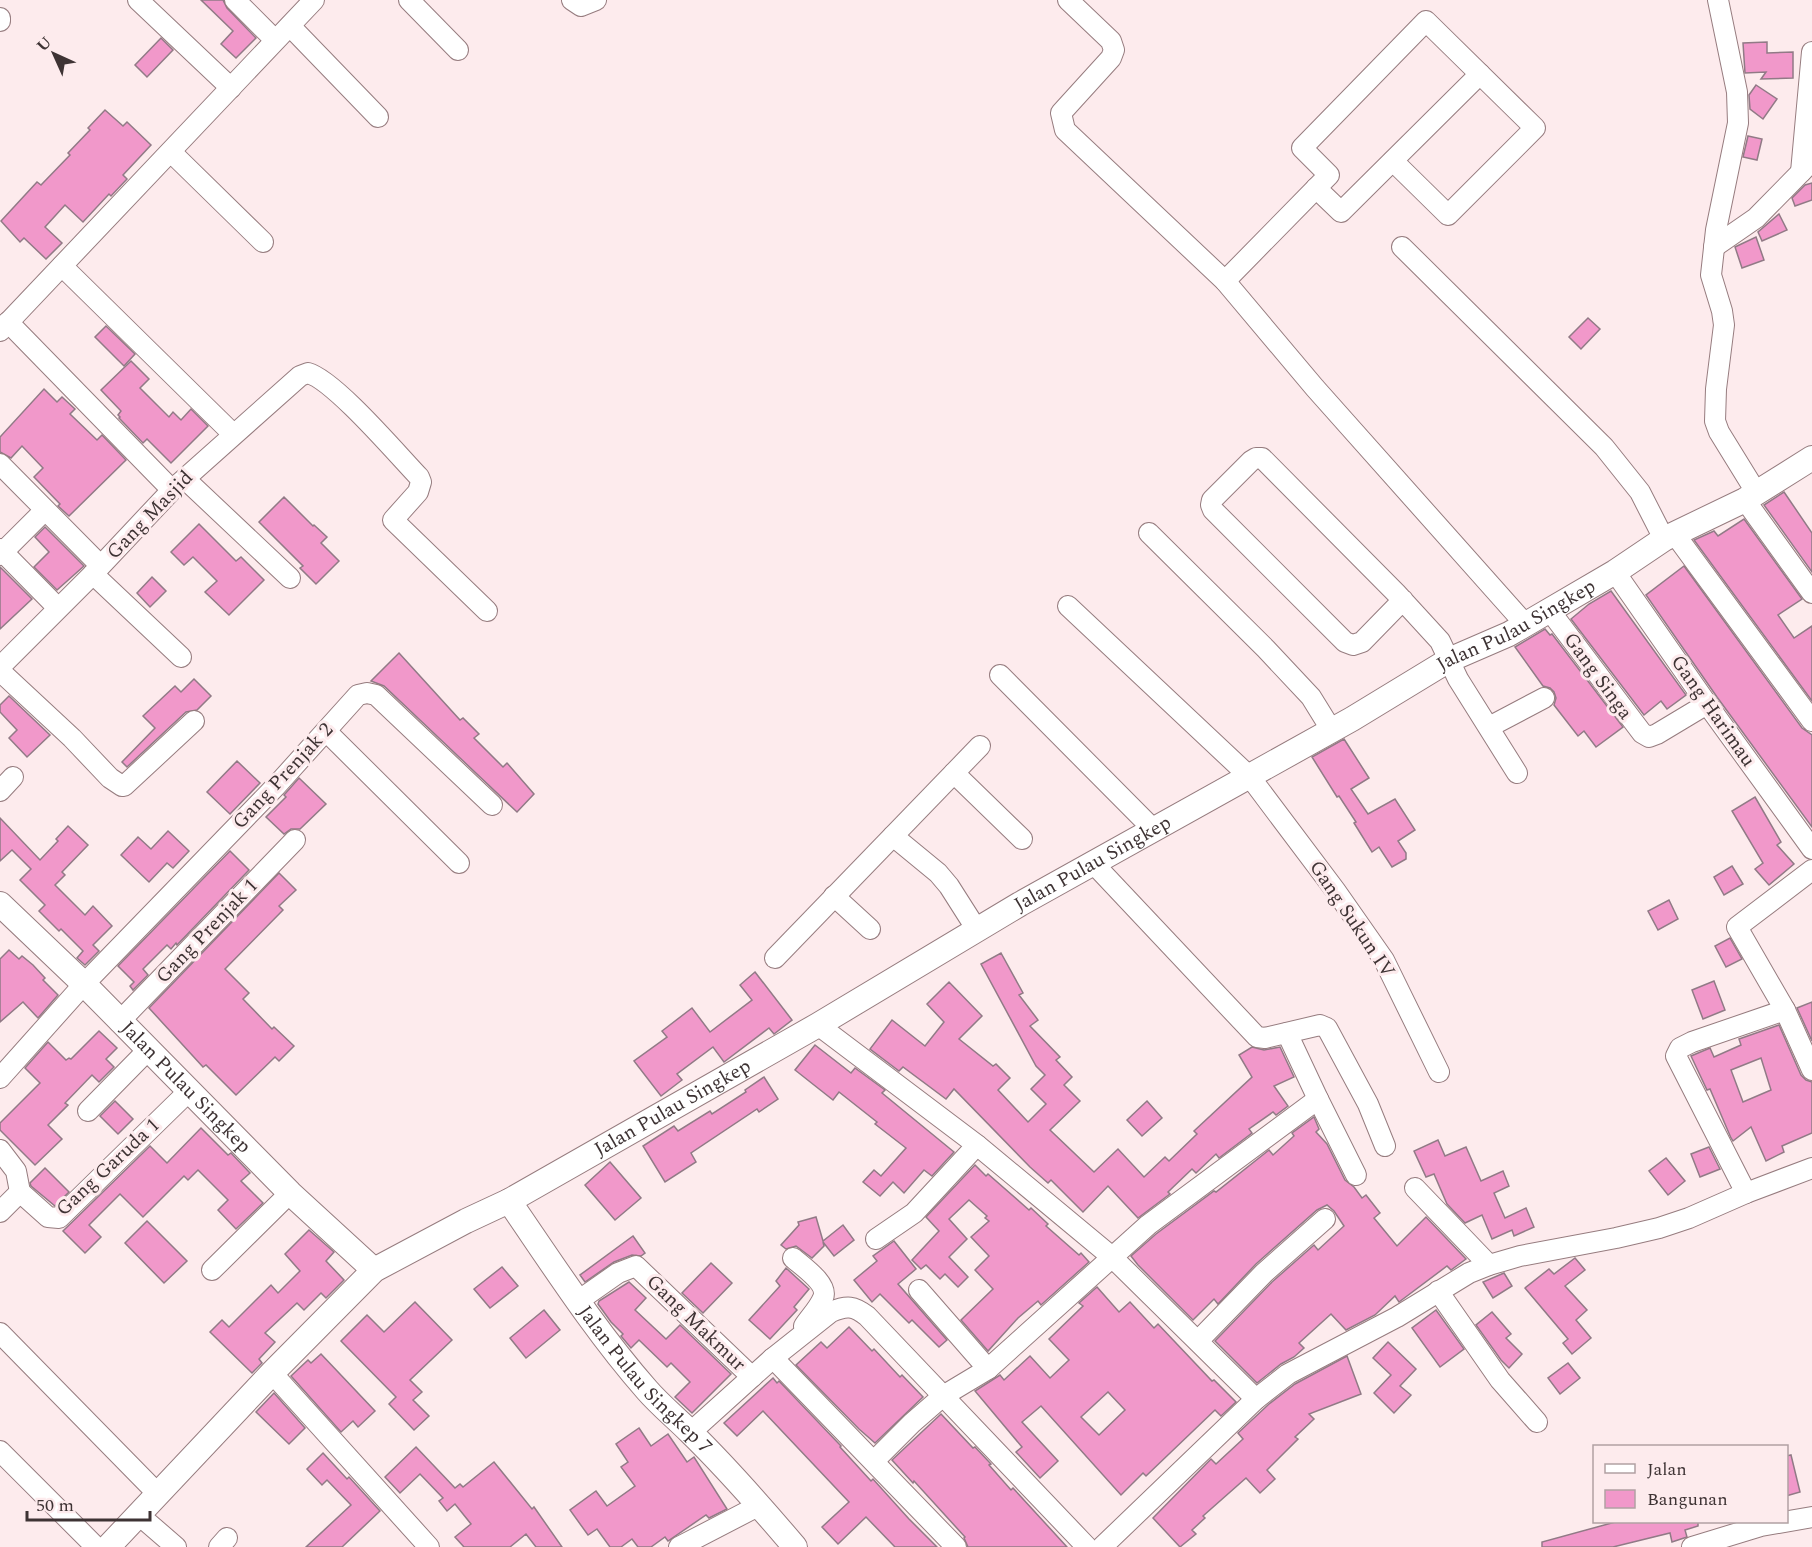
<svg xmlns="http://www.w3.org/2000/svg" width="1812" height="1547" font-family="Spectral,serif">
<rect width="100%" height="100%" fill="#fdebed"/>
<g fill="#f198ca" stroke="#917a86" stroke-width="1.5" fill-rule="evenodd">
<polygon points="201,0 223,0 227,8 256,38 236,58 221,44 233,31"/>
<polygon points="161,38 173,50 147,77 135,65"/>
<polygon points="1767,42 1767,53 1793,52 1793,78 1761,79 1766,72 1745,73 1743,43"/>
<polygon points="1756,85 1777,99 1763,119 1750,109 1749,95"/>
<polygon points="105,110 123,126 127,122 151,145 123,175 127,179 111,196 109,194 83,222 65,205 45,227 62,243 46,259 24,238 20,242 1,221 37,182 41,185 70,155 68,153 90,130 88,128"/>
<polygon points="1748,136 1762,139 1757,160 1743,157"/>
<polygon points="1812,183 1812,200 1795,206 1792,198 1805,185"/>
<polygon points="1779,214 1787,230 1762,241 1758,232"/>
<polygon points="1756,237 1764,260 1742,268 1735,247"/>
<polygon points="1588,318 1600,329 1581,349 1569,337"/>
<polygon points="106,326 135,354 124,366 95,337"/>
<polygon points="131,361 149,379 140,388 169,417 173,412 181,420 191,409 208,426 171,463 147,439 143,443 119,418 120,417 118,415 121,411 101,390"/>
<polygon points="44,389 57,402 62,397 75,409 70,414 97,440 102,435 126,460 69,516 58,506 60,504 34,477 43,468 22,446 11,458 0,452 0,437"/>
<polygon points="1784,492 1812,533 1812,572 1764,505"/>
<polygon points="284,497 313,526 314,525 327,537 321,543 339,561 316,584 300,568 303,566 259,522"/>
<polygon points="1744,519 1802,599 1778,615 1794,638 1812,626 1812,701 1694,540 1714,531 1718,536"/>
<polygon points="199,524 236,561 241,557 264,580 229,615 205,592 217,581 193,557 184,565 171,552"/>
<polygon points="45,527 84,566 57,590 34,567 49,552 35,537"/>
<polygon points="1684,566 1802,728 1812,735 1812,827 1717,697 1646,595"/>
<polygon points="0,567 32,599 0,629"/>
<polygon points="152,577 166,591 150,607 137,593"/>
<polygon points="1611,591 1686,695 1667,709 1661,701 1644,715 1571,619 1589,604"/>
<polygon points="1545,629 1550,635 1552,634 1623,727 1596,747 1584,731 1578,736 1554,705 1556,698 1554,692 1550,688 1543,686 1515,647"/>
<polygon points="399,653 460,720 463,718 479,734 474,738 503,767 507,763 534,794 517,812 384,686 371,681"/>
<polygon points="194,679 211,696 197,710 186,712 127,767 122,762 155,728 143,716 175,686 181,692"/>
<polygon points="9,696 50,735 27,757 9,738 17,730 0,712 0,705"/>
<polygon points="1344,739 1369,778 1351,789 1368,814 1395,799 1415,830 1398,841 1406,853 1406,859 1392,867 1379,847 1372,852 1354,823 1356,822 1339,796 1337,797 1312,757"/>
<polygon points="237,761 260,783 230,814 207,792"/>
<polygon points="299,778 326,804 300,829 291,829 284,834 266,817 286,797 284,795"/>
<polygon points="1755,797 1781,842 1777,845 1794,864 1769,885 1755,869 1763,863 1732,811"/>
<polygon points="0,818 40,860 58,841 56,839 68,826 88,845 62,872 65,875 55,885 85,915 93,906 112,926 93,945 99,951 85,965 77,958 83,951 61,929 59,931 39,911 45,905 20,880 31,869 12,850 0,861"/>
<polygon points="168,831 189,851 173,868 167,863 149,882 121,855 138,837 151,849"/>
<polygon points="230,851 249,870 177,945 176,943 171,949 167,945 143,969 148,975 133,990 130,986 134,982 118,966"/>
<polygon points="1732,866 1743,884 1724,895 1714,877"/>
<polygon points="279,873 296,890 279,906 283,910 225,969 249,993 243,999 272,1029 274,1027 294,1046 279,1061 275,1057 236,1095 206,1065 203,1067 149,1008"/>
<polygon points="1669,900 1678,919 1658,930 1648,911"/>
<polygon points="1730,938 1742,959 1726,967 1715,946"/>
<polygon points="9,950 19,959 22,956 33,965 45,978 43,980 58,995 38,1018 23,1002 0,1022 0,959"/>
<polygon points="1001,953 1023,993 1019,995 1038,1020 1030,1026 1060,1057 1056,1060 1072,1077 1064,1085 1080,1101 1050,1130 1094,1172 1118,1149 1144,1177 1165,1157 1169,1161 1197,1134 1194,1131 1252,1077 1239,1055 1252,1047 1264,1050 1280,1047 1294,1077 1274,1086 1288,1106 1276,1115 1273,1112 1249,1129 1252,1133 1219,1158 1216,1154 1196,1173 1192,1169 1168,1192 1170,1194 1138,1218 1108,1186 1083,1212 1051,1180 1048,1183 1030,1167 954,1089 946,1099 903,1067 899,1071 870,1049 892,1020 925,1046 944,1022 927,1004 949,982 982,1016 959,1039 993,1066 996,1064 1010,1078 998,1090 1028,1122 1046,1104 1031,1089 1045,1075 1036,1066 981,964"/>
<polygon points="755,972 792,1020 774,1034 769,1028 724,1062 713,1047 677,1074 682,1080 661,1096 634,1061 667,1037 662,1031 692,1008 710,1032 752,1000 740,985"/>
<polygon points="1714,981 1725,1010 1703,1019 1692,990"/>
<polygon points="1812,1002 1812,1041 1797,1008"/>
<path d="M1779,1025L1801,1075L1806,1080L1812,1082V1133L1782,1146L1784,1152L1766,1161L1751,1127L1733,1141L1731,1138L1710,1089L1707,1090L1691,1056L1710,1048L1714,1057L1741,1045L1739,1039ZM1761,1058L1771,1090L1743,1102L1731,1070Z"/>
<polygon points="99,1031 117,1048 106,1059 114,1067 99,1082 92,1075 65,1103 68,1105 48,1125 62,1139 35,1165 0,1130 0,1123 40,1083 25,1068 48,1042 66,1060 69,1058 71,1059"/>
<polygon points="815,1045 851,1073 855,1068 885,1090 882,1093 954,1152 932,1176 924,1170 904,1193 893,1182 880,1196 863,1182 874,1170 881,1176 906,1148 875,1124 877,1122 839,1092 833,1100 795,1070"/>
<polygon points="764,1077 778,1099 759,1112 757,1109 691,1153 696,1162 665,1182 643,1146 674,1126 678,1131 710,1111 712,1114 746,1092 745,1090"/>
<polygon points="115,1101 133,1119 118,1134 100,1116"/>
<polygon points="1147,1101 1162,1118 1142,1136 1127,1120"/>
<polygon points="1314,1117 1319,1129 1316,1132 1327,1144 1345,1180 1354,1187 1362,1198 1366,1195 1380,1213 1374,1218 1397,1246 1426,1217 1466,1259 1451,1270 1447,1266 1399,1302 1395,1296 1375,1315 1346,1330 1331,1314 1299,1343 1304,1348 1294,1357 1281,1364 1257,1383 1215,1341 1272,1282 1314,1245 1318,1250 1344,1226 1334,1211 1327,1205 1317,1210 1256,1264 1218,1304 1214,1299 1193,1320 1138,1265 1131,1256 1156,1234 1214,1191 1216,1192 1269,1150 1273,1155 1294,1136 1292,1133"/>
<polygon points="201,1128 228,1155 231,1153 250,1173 241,1181 263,1203 236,1229 218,1210 228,1200 198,1170 188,1180 184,1176 143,1217 120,1194 89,1225 101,1237 85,1253 63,1231 150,1146 167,1163"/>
<polygon points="1438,1140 1445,1156 1466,1147 1481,1181 1503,1171 1509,1186 1494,1193 1505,1218 1526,1208 1534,1227 1514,1236 1512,1230 1492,1239 1482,1215 1465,1223 1447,1204 1434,1174 1426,1177 1414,1151"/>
<polygon points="1709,1147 1720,1169 1700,1177 1691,1154"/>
<polygon points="1666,1158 1685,1181 1668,1195 1649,1171"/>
<polygon points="610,1162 641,1198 615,1220 585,1185"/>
<polygon points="975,1165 986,1176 988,1174 1029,1210 1031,1208 1048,1224 1046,1226 1079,1255 1081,1253 1089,1262 1041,1305 1038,1301 1018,1318 988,1351 961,1320 993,1289 975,1270 989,1256 971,1237 989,1221 985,1218 987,1216 969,1200 949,1219 967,1239 949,1257 968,1277 958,1287 945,1274 940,1279 926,1265 921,1269 912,1260 939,1231 926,1217"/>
<polygon points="45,1168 69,1192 55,1206 31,1186 30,1183"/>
<polygon points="816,1217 823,1241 843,1225 854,1240 834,1256 823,1242 824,1246 812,1258 796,1246 786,1249 781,1245 799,1225 798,1222"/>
<polygon points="147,1221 187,1261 164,1283 125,1243"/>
<polygon points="309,1230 334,1252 326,1261 344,1280 326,1298 321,1293 304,1310 297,1303 265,1333 275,1342 259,1359 262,1363 252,1373 210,1332 222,1320 229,1327 271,1285 278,1293 300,1271 285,1254"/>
<polygon points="633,1236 645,1253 641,1256 632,1255 614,1262 585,1282 580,1275"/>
<polygon points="894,1241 916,1269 898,1284 947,1340 939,1347 912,1320 909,1323 880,1294 872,1302 854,1280 877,1261 873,1256"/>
<polygon points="1575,1258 1585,1270 1565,1286 1587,1310 1576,1320 1591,1338 1572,1354 1563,1343 1568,1339 1525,1288 1549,1269 1554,1274"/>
<polygon points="711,1263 732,1283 703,1313 682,1293"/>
<polygon points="502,1267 518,1286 490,1308 474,1289"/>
<polygon points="786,1268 809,1289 794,1307 797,1310 770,1339 749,1320 780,1286 776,1281"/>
<polygon points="1504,1273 1512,1286 1493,1298 1483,1282"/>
<polygon points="629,1282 646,1298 635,1310 666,1339 680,1325 731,1374 692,1413 675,1397 690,1382 671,1363 667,1367 639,1340 631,1348 621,1336 623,1334 611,1322 598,1304 599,1301"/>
<path d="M1097,1287L1119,1312L1130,1302L1154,1328L1158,1324L1212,1381L1214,1380L1236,1402L1221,1416L1215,1410L1146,1476L1143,1473L1121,1495L1041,1406L1022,1422L1058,1461L1040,1478L1016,1452L1022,1447L975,1391L1000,1375L1004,1380L1030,1356L1050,1378L1069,1360L1049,1339L1083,1306L1079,1303ZM1108,1392L1125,1410L1099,1435L1081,1417Z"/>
<polygon points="415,1302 452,1340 410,1380 422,1392 413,1400 429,1416 414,1430 389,1404 396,1397 341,1341 367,1315 384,1332"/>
<polygon points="544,1310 560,1330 526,1358 510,1338"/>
<polygon points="1436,1310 1464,1349 1440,1367 1412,1328"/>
<polygon points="1492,1312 1511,1334 1506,1338 1522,1354 1509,1368 1501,1360 1476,1325"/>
<polygon points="849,1327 872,1351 874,1349 900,1377 902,1375 923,1397 875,1443 859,1429 796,1365 821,1342 827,1348"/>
<polygon points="1388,1342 1416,1369 1400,1386 1411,1395 1394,1413 1374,1393 1391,1375 1373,1358"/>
<polygon points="321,1354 375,1411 358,1427 353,1421 341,1432 291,1376 308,1360 311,1363"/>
<polygon points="1347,1356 1361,1394 1309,1414 1314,1419 1295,1437 1298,1439 1267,1470 1275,1479 1260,1493 1246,1478 1203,1516 1205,1518 1192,1530 1196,1534 1180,1547 1153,1518 1211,1459 1216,1464 1243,1439 1238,1433 1269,1404 1295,1384"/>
<polygon points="1568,1363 1580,1378 1560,1394 1548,1378"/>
<polygon points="773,1378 777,1383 779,1381 841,1446 840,1447 871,1481 873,1479 909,1519 937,1547 895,1547 866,1517 838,1544 822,1527 849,1502 763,1411 737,1436 724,1423"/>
<polygon points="274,1393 305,1428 289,1444 256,1412"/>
<polygon points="941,1414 973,1448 975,1447 991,1464 989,1465 1011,1490 1013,1488 1067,1547 968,1547 964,1538 965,1537 914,1481 913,1483 892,1460"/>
<polygon points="639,1428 651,1446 668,1434 687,1462 694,1457 727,1509 709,1518 706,1515 668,1541 665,1537 651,1547 638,1547 632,1539 621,1547 610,1547 597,1529 588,1535 570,1510 596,1491 607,1506 635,1486 621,1467 628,1462 616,1444"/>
<polygon points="416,1447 455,1488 460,1484 463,1487 494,1462 532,1509 534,1507 562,1547 536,1547 526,1534 510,1547 464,1547 455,1537 471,1524 455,1504 447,1511 439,1501 443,1498 420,1474 400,1493 385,1477"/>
<polygon points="323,1453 347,1479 349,1477 380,1511 342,1547 306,1547 351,1505 327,1480 322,1485 307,1469"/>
<polygon points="1791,1455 1800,1492 1786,1496 1786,1456"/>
<polygon points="1619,1521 1698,1521 1698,1526 1685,1530 1687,1537 1672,1542 1670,1533 1613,1547 1542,1547 1542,1542"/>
</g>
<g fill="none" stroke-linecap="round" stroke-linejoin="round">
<defs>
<g id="minor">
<polyline points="138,0 231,88"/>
<polyline points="235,0 275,40"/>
<polyline points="409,0 458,50"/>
<polyline points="572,0 581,6 596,0"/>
<polyline points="1068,0 1111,41 1114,50 1111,58 1061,113 1065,130 1225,281 1315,388 1526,625"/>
<polyline points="1718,0 1737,92 1738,123 1716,230 1711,275 1722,311 1724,325 1716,389 1715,421 1719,432 1756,492"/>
<polyline points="0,18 0,21"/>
<polyline points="290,26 378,117"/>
<polyline points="171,152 263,242"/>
<polyline points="1801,172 1812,52"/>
<polyline points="1316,188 1341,212 1480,74"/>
<polyline points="1402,247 1604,447 1640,492 1664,539"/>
<polyline points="1714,247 1756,218 1812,161"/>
<polyline points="62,266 233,434"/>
<polyline points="1225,281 1329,175 1302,148 1426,21 1535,128 1448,215 1393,161"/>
<polyline points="8,322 172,490"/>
<polyline points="0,331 314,0"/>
<polyline points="0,464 100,565"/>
<polyline points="185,479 290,578"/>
<polyline points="1745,500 1812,593"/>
<polyline points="1149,533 1266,649 1311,697 1332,731"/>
<polyline points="1674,533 1812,721"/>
<polyline points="0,549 58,608"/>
<polyline points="0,555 39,516"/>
<polyline points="1615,572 1707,704 1812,849"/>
<polyline points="93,574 181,657"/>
<polyline points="1403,600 1362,642 1353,645 1345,642 1213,510 1211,505 1212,500 1251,461 1256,458 1262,458 1396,593 1440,641 1458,679 1517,773"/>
<polyline points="1068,606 1250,777 1335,890 1384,960 1439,1072"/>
<polyline points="1550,611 1642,733 1649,737 1657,734 1707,704"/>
<path d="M0,667L93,574L172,490L300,376L308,373C334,380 397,454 419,477L421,482L418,492L393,520L487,611"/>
<polyline points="0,671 72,738 110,778 122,786 124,786 194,721"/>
<polyline points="1000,675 1154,830"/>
<polyline points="1489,727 1544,698"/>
<polyline points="326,731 459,863"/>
<polyline points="954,773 1022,839"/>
<polyline points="0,791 13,777"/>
<polyline points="893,836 938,873 949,886 977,930"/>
<polyline points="1093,863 1257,1037 1265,1038 1320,1025 1327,1028 1368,1104 1385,1146"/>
<polyline points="1812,870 1737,927 1785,1010 1812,1070"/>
<polyline points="834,896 870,929"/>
<polyline points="775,958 980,746"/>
<polyline points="119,1022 295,840"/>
<polyline points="818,1025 977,1145 1112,1257 1256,1399"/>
<polyline points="1287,1033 1318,1099 1356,1175"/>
<polyline points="0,1078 84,984 276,786 358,695 367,693 376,695 492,805"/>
<polyline points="88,1111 147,1051"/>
<polyline points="0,1150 16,1171 20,1192"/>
<polyline points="1415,1188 1489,1265"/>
<polyline points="20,1192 48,1217 59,1218 188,1092"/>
<polyline points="1746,1193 1676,1056 1680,1048 1692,1042 1785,1010"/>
<polyline points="0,1212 20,1192"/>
<polyline points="876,1239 914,1213 977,1145"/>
<path d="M793,1258C802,1266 829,1284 823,1298C819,1308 810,1317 804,1326"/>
<polyline points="212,1270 290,1193"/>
<polyline points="919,1290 988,1369"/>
<polyline points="1438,1291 1500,1380 1537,1422"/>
<polyline points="578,1301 618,1273 636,1266 752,1377"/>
<polyline points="0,1333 158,1494"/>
<polyline points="1198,1341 1264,1273 1325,1219"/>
<polyline points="773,1358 956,1547"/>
<polyline points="272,1373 429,1547"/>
<path d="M691,1432L773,1358L831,1312C847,1305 854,1306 867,1316L1087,1547"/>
<polyline points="0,1451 96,1547"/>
<polyline points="874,1461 912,1423 943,1396 988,1369 1148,1225 1318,1099"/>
<polyline points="139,1515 176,1547"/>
<polyline points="219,1547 227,1538"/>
<polyline points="679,1547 760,1505"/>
<polyline points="1102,1547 1256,1399 1288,1374 1397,1317 1469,1273 1489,1265 1520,1256 1616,1238 1659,1228 1689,1218 1746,1193 1812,1168"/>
<polyline points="1692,1547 1761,1526 1812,1517"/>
</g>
<g id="tertiary">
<path id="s1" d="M0,904L84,984L290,1193L374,1270"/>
<path id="s2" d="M509,1201C553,1265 596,1332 647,1390C660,1405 676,1418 690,1432C727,1468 761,1507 795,1547"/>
<path id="s3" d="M108,1547L272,1373L374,1270L466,1221L509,1201L818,1025L1020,904L1352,719L1449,660L1509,634L1615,572L1664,539L1745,500L1812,458"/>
</g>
</defs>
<use href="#minor" stroke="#967c7f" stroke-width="22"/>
<use href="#tertiary" stroke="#967c7f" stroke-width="26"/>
<use href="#minor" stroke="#fff" stroke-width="20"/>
<use href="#tertiary" stroke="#fff" stroke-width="24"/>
</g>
<g text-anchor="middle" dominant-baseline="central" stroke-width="6" stroke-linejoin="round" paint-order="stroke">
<g font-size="20" fill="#3e3334" stroke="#fdebed">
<text transform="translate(150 515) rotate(-46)">Gang Masjid</text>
<text stroke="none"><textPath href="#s3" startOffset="1696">Jalan Pulau Singkep</textPath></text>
<text transform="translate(1598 676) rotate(54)">Gang Singa</text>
<text transform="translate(1713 711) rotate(55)">Gang Harimau</text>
<text transform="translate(283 776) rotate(-47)">Gang Prenjak 2</text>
<text stroke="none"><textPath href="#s3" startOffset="1210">Jalan Pulau Singkep</textPath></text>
<text transform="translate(1352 919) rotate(56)">Gang Sukun IV</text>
<text transform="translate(207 931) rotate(-46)">Gang Prenjak 1</text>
<text stroke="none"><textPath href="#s1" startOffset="261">Jalan Pulau Singkep</textPath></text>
<text stroke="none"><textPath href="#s3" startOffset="724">Jalan Pulau Singkep</textPath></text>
<text transform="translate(108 1167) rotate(-43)">Gang Garuda 1</text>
<text transform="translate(696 1323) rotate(44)">Gang Makmur</text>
<text stroke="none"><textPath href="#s2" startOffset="225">Jalan Pulau Singkep 7</textPath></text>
</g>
</g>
<rect x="1593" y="1445" width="195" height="78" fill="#fdebed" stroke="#b1a1a3" stroke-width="1.5"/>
<rect x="1605" y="1464" width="30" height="9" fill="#ffffff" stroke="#b1a1a3" stroke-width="1.5"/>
<text x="1647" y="1475" font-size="18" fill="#3e3334">Jalan</text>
<rect x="1605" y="1490" width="30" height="18" fill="#f198ca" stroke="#b1a1a3" stroke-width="1.5"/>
<text x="1647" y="1505" font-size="18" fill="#3e3334">Bangunan</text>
<g transform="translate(54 54) rotate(315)" stroke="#fdebed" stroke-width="4.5" paint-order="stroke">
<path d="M0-4.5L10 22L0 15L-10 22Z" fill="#3e3334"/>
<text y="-9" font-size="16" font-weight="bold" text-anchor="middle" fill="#3e3334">U</text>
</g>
<path d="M27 1511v9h123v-9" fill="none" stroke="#3e3334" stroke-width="3"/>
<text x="36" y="1511" font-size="18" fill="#3e3334" stroke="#fdebed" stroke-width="4.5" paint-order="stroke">50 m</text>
</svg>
